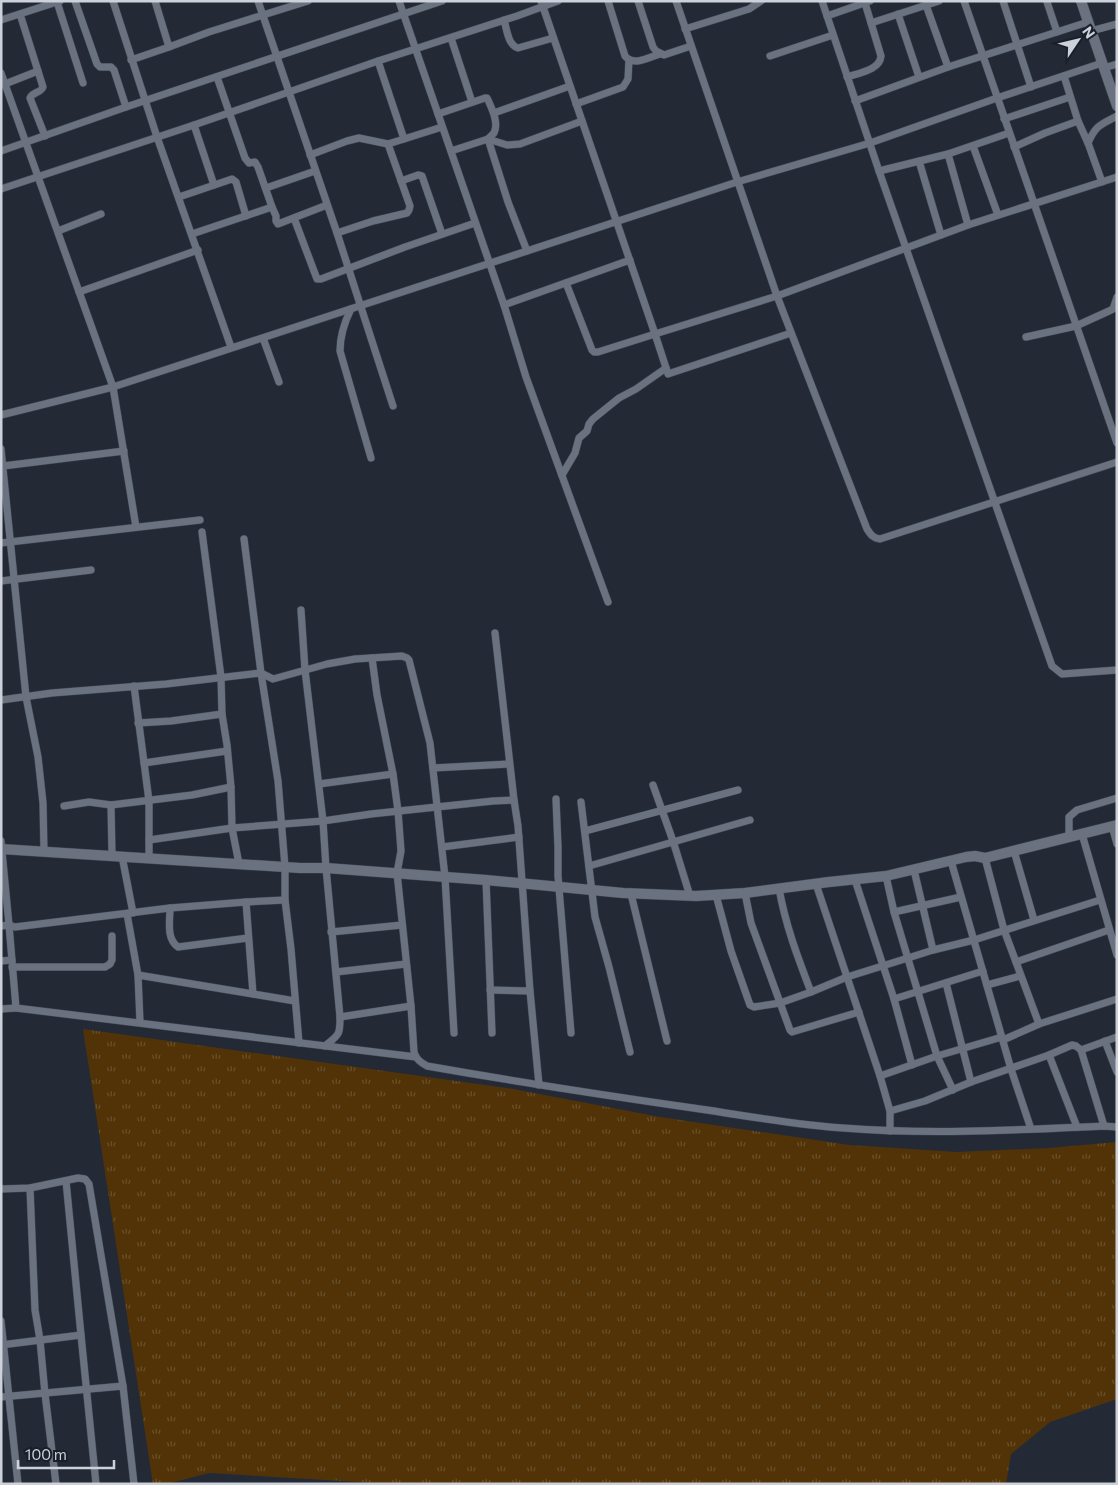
<svg xmlns="http://www.w3.org/2000/svg" width="1118" height="1485" font-family="Commissioner,sans-serif">
<defs>
<pattern id="grass-tufts" width="24" height="20" patternUnits="userSpaceOnUse" patternTransform="scale(1.25)"><rect width="24" height="20" fill="#513307"/><path d="M3 7l-1-3M5 7V3M7 7l1-3M15 17l-1-3M17 17v-4M19 17l1-3" fill="none" stroke="#69502b"/></pattern>
</defs>
<rect width="100%" height="100%" fill="#232a35"/>
<polygon fill="url(#grass-tufts)" points="83,1029 513,1089 660,1117 849,1145 957,1152 1049,1148 1117,1142 1117,1399 1050,1422 1011,1454 1006,1484 394,1484 209,1473 166,1484 153,1484"/>
<g fill="none" stroke-linecap="round" stroke-linejoin="round">
<defs>
<g id="street">
<polyline points="75,1 97,64 100,67 111,67 114,70 126,107"/>
<polyline points="113,1 157,137 231,347"/>
<polyline points="155,1 169,47 209,32 308,1"/>
<polyline points="258,1 337,233 393,406"/>
<polyline points="399,1 504,305 526,377 608,602"/>
<polyline points="541,1 655,334 777,296 968,225 1117,177"/>
<path d="M608,1L625,56C634,67 649,57 660,54"/>
<polyline points="638,1 653,47 656,51 664,55 691,46"/>
<path d="M676,1L777,296L867,529C871,535 873,538 880,539L1117,462"/>
<polyline points="822,1 879,171 1052,666 1062,674 1117,670"/>
<polyline points="964,1 1117,443"/>
<polyline points="1003,1 1031,87"/>
<polyline points="57,2 83,83"/>
<polyline points="1047,2 1057,32"/>
<polyline points="926,5 948,67"/>
<path d="M20,14L43,87C41,93 32,92 30,98L45,136"/>
<polyline points="898,14 919,77"/>
<polyline points="827,16 870,1"/>
<polyline points="1,20 60,1"/>
<path d="M504,20C507,30 508,45 518,48L553,38"/>
<polyline points="871,23 939,1"/>
<polyline points="685,29 749,9 761,1"/>
<polyline points="1091,31 1117,24"/>
<polyline points="451,38 472,102"/>
<polyline points="770,56 833,35"/>
<polyline points="131,60 169,47"/>
<polyline points="1104,68 1117,64"/>
<polyline points="1,73 113,387 136,527"/>
<polyline points="1064,76 1078,121 1088,143 1102,182"/>
<polyline points="217,77 245,158 249,163 255,162 258,167 272,207 276,216 276,221 278,224 327,205"/>
<path d="M847,77C859,73 880,70 881,56L865,3"/>
<polyline points="5,84 38,71"/>
<polyline points="855,101 948,67 1088,22"/>
<polyline points="576,104 623,87 628,79 629,60"/>
<polyline points="494,113 570,86"/>
<path d="M438,114L485,98H487L488,100C492,109 499,123 494,133C492,135 490,137 488,139L508,202L527,251"/>
<polyline points="1004,119 1070,97"/>
<polyline points="194,125 214,185"/>
<polyline points="442,127 404,139 378,61 517,16 558,1"/>
<path d="M1088,143C1096,125 1100,125 1117,116"/>
<polyline points="973,146 998,215"/>
<polyline points="1014,147 1045,133 1078,121"/>
<polyline points="1,151 126,107 442,1"/>
<polyline points="451,151 488,139 507,145 520,144 582,121"/>
<polyline points="948,154 968,225"/>
<polyline points="310,155 347,141 359,138 388,144"/>
<polyline points="919,161 941,235"/>
<polyline points="879,171 948,154 1009,133"/>
<polyline points="401,181 418,175 422,176 442,234"/>
<polyline points="266,188 315,171"/>
<polyline points="1,189 194,125 378,61"/>
<polyline points="179,197 232,179 236,182 246,216"/>
<polyline points="294,218 317,279 321,279 405,247 475,223"/>
<polyline points="58,231 101,214"/>
<polyline points="337,233 373,221 407,213 409,210 410,206 388,144 404,139"/>
<polyline points="192,234 272,207"/>
<polyline points="566,283 592,350 594,352 598,352 655,334 668,374 791,333"/>
<polyline points="79,292 198,250"/>
<polyline points="504,305 630,260"/>
<path d="M351,309C344,323 340,335 340,351L371,458"/>
<polyline points="1026,337 1076,326 1109,311 1113,309 1117,297"/>
<polyline points="263,338 279,382"/>
<polyline points="1,415 113,387 737,182 870,143 997,98 1102,63"/>
<polyline points="1,449 26,697 38,757 43,803 44,852"/>
<polyline points="3,466 124,451"/>
<polyline points="562,475 575,453 579,438 587,431 589,424 593,419 619,398 636,389 666,368"/>
<polyline points="202,532 221,677 222,714 227,745 231,787 232,828 239,864"/>
<polyline points="244,539 261,673 273,679 327,664 355,659 402,656 407,658 409,660 430,743 445,877 454,1033"/>
<polyline points="1,543 200,520"/>
<polyline points="1,581 91,570"/>
<path d="M301,610L305,670L323,821L326,868L340,1017C340,1036 339,1034 325,1046"/>
<polyline points="495,633 514,800"/>
<path d="M372,658L377,695L393,774L398,811L401,851L397,873L411,1006L414,1052C416,1059 420,1062 427,1066C518,1082 609,1096 700,1109C748,1116 795,1125 843,1128C930,1135 1017,1130 1104,1126L1117,1127"/>
<polyline points="134,686 149,801 149,858"/>
<polyline points="1,700 52,693 166,684 261,673 278,781 285,867 285,900 291,949 299,1043"/>
<polyline points="138,723 171,721 222,714"/>
<polyline points="144,763 227,751"/>
<polyline points="433,768 509,764"/>
<polyline points="319,784 393,774"/>
<polyline points="653,785 673,841 690,896"/>
<polyline points="556,799 558,847 558,876 571,1033"/>
<polyline points="581,802 595,917 609,967 630,1052"/>
<polyline points="64,806 89,802 111,805"/>
<polyline points="1112,826 1117,844"/>
<polyline points="585,831 738,790"/>
<polyline points="1082,834 1117,955"/>
<polyline points="1069,837 1069,817 1077,810 1117,798"/>
<polyline points="149,840 232,828 323,821 371,814 493,801 514,800 518,826 530,991 539,1085"/>
<polyline points="1,841 9,925 15,927 170,908 246,902 285,900"/>
<polyline points="442,847 519,837"/>
<polyline points="1014,851 1034,920"/>
<polyline points="112,855 111,805 192,795 231,787"/>
<polyline points="122,856 133,913"/>
<polyline points="985,858 1004,930 1016,962"/>
<polyline points="951,861 1011,1069 1031,1129"/>
<polyline points="589,866 750,820"/>
<polyline points="914,870 933,950"/>
<polyline points="886,876 894,912 937,1056 953,1090"/>
<polyline points="486,880 492,1033"/>
<polyline points="855,880 894,999 983,971"/>
<polyline points="816,884 880,1076 890,1111 925,1101 971,1082 1049,1055 1072,1045 1076,1046 1081,1050 1104,1126"/>
<path d="M779,888C785,924 798,958 811,992"/>
<polyline points="745,893 751,923 790,1030 792,1032 859,1012"/>
<polyline points="631,894 667,1041"/>
<polyline points="716,895 731,951 750,1005 754,1007 780,1003 811,992 847,977 908,958 933,950 974,940 1100,900"/>
<polyline points="246,902 253,994 295,1001"/>
<path d="M170,908C170,921 166,939 178,947L248,938"/>
<polyline points="894,912 961,897"/>
<polyline points="127,914 138,975 140,1022"/>
<polyline points="1,926 9,925 16,1008 416,1057"/>
<polyline points="331,932 402,925"/>
<polyline points="1,961 12,960"/>
<polyline points="12,967 105,967 110,964 112,960 112,936"/>
<polyline points="336,972 406,964"/>
<polyline points="138,975 253,994"/>
<polyline points="946,983 971,1082"/>
<polyline points="987,985 1020,976"/>
<polyline points="490,990 530,991"/>
<polyline points="894,999 912,1065"/>
<polyline points="1,1009 16,1008"/>
<polyline points="340,1017 411,1006"/>
<polyline points="1039,1024 1016,962 1109,930"/>
<polyline points="1003,1040 1039,1024 1117,999"/>
<polyline points="1105,1041 1117,1072"/>
<polyline points="1081,1050 1117,1037"/>
<polyline points="1049,1055 1077,1127"/>
<polyline points="880,1076 937,1056 1002,1037"/>
<polyline points="890,1131 890,1111"/>
<polyline points="66,1181 81,1335"/>
<polyline points="30,1188 35,1310 40,1340 45,1394 56,1484"/>
<polyline points="1,1189 30,1188 78,1178 85,1179 89,1184 123,1386"/>
<polyline points="1,1321 18,1484"/>
<polyline points="1,1345 81,1335 96,1484"/>
<polyline points="1,1397 123,1386 134,1484"/>
</g>
<g id="secondary">
<polyline points="1081,1 1117,106"/>
<polyline points="1,849 300,868 326,868 486,880 623,893 696,896 745,893 829,882 886,876 966,857 975,856 985,858 1117,825"/>
</g>
</defs>
<use href="#street" stroke="#424752" stroke-width="8"/>
<use href="#secondary" stroke="#424752" stroke-width="11"/>
<use href="#street" stroke="#6a7280" stroke-width="7"/>
<use href="#secondary" stroke="#6a7280" stroke-width="10"/>
</g>
<rect width="1118" height="1485" fill="none" stroke="#cdd1d9" stroke-width="5"/>
<g transform="translate(1078 40) rotate(55)" stroke="#1a202b" stroke-width="4" paint-order="stroke">
<path d="M0-4L9 19L0 12L-9 19Z" fill="#cdd1d9"/>
<text y="-8" font-size="14" font-weight="bold" text-anchor="middle" fill="#cdd1d9">N</text>
</g>
<path d="M18 1460v8h96v-8" fill="none" stroke="#cdd1d9" stroke-width="2.5"/>
<text x="25" y="1460" font-size="15" fill="#cdd1d9" stroke="#1a202b" stroke-width="4" paint-order="stroke">100 m</text>
</svg>
